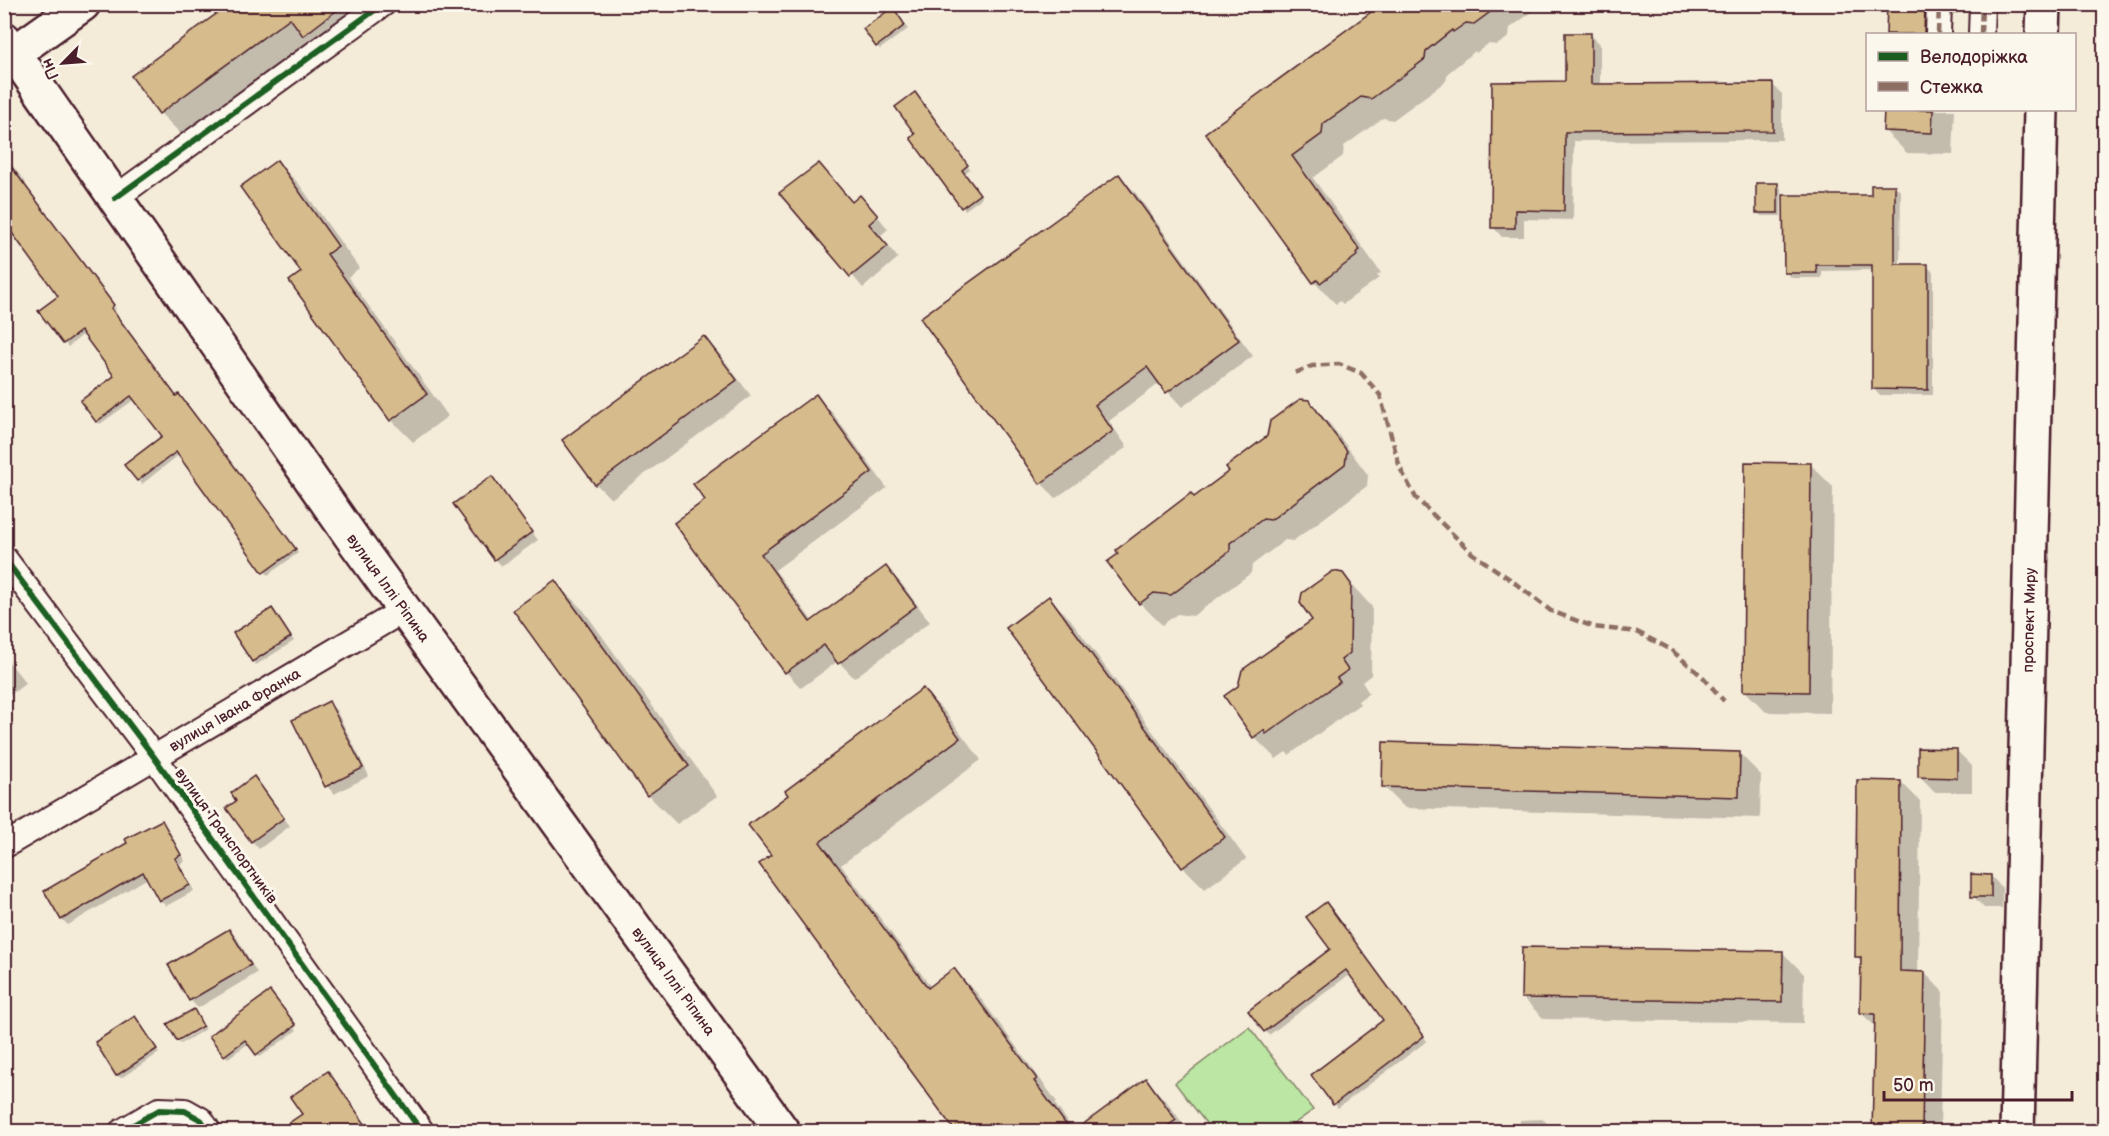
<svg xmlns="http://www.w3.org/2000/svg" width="2109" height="1136" font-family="'Balsamiq Sans',sans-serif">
<rect width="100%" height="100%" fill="#f4ebd9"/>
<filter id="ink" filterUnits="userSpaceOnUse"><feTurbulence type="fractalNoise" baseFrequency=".0167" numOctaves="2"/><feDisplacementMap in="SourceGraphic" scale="12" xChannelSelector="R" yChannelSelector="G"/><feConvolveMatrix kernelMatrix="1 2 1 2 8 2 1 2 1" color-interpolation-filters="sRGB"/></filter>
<g filter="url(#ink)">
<polygon fill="#bbe6a3" stroke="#828267" stroke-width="1.5" points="1249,1027 1313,1110 1284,1131 1212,1131 1175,1083"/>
<g fill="#0003">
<polygon points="232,4 397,4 326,57 310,41 182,135 160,113"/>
<polygon points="1384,4 1553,4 1544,11 1536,9 1510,28 1509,37 1497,45 1488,44 1476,53 1475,51 1448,73 1446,81 1393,120 1383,118 1344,146 1343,156 1313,178 1381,273 1377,275 1379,278 1343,304 1340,301 1336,304 1314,282 1207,133"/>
<polygon points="1888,4 1957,4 1957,13 1949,18 1946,34 1887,34"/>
<polygon points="896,13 908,29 880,49 877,46"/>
<polygon points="1590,34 1600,44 1600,85 1772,84 1782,94 1782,140 1574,141 1573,220 1524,219 1524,237 1502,237 1493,227"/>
<polygon points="918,98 970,169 964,174 982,198 965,210 917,135"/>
<polygon points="1885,110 1955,110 1953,154 1907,153 1885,131"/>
<polygon points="4,155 26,183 24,185 70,248 116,309 113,312 177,398 229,460 298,553 268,575 180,454 142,484 126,465 164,437 135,399 100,424 97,421 116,376 85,333 68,347 40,312 60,296 4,220"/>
<polygon points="277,162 299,184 359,268 348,277 448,416 413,442 391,420 303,272"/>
<polygon points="819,165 853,204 872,209 888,229 880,236 898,258 863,288 782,193"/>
<polygon points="1119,176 1135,192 1253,356 1182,407 1160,383 1109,421 1127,447 1056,498 1041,483"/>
<polygon points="1778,184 1781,188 1781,216 1761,216 1757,212"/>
<polygon points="1895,186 1901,192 1900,266 1927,266 1933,272 1933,395 1879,395 1874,389 1874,270 1822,271 1822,278 1792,278 1786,272"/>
<polygon points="704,338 719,353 751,396 611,499 596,484"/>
<polygon points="815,396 831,411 887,488 775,570 813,622 886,568 901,583 930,622 854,678 838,661 801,688 786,672 707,501"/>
<polygon points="1308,402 1330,424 1368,475 1367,486 1293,541 1285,540 1252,565 1251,573 1193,616 1177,614 1162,625 1140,603 1110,562 1231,471"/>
<polygon points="1811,465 1833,487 1830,713 1766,712 1744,690"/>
<polygon points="491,478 538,540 502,566 495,559"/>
<polygon points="1342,574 1372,607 1371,675 1362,682 1369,693 1358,701 1360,704 1289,755 1286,752 1276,759 1254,737 1314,620"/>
<polygon points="555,582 584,611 717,796 677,824 648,795"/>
<polygon points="1049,598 1071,620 1246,859 1205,889 1183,867 1008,628"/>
<polygon points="4,607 10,615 4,619"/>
<polygon points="272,609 294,641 256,665 235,633"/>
<polygon points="4,656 26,683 4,700"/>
<polygon points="923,690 945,712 981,760 841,865 931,987 954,970 976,992 1057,1102 1055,1104 1075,1132 956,1132 878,1026 773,855"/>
<polygon points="329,703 336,710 369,776 334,794 327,786"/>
<polygon points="1957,751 1972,766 1972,792 1934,792 1919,776"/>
<polygon points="1739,753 1761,775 1760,818 1405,808 1383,786"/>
<polygon points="254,778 290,826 259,849 252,841 238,801"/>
<polygon points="1901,782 1920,801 1918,973 1925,973 1943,992 1940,1132 1873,1132 1876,1027 1861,1013 1863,963 1857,957"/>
<polygon points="4,796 13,808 4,814"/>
<polygon points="161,822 167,827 185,861 180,864 194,891 166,906 160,900 148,878 68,925 62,919 46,892 129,844"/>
<polygon points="1991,876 2002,888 2002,908 1984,908 1973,896"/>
<polygon points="229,930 237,938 257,973 198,1008 190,1000 170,965"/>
<polygon points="1333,950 1388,990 1427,1041 1338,1108 1313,1075 1385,1020 1350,974 1269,1035 1265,1031"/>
<polygon points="1782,952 1804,974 1803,1023 1544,1019 1522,997"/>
<polygon points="271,994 297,1030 260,1057 249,1043 228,1058 225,1055"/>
<polygon points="135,1018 159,1053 121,1078 117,1075"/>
<polygon points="204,1027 205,1029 181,1044 179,1042"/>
<polygon points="1146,1080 1167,1102 1189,1132 1077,1132"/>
<polygon points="1542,1119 1546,1122 1546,1132 1520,1132 1520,1120"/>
<polygon points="367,1127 373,1132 281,1130"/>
</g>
<g fill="#d6bb8c" stroke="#4a1f2b" stroke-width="1.5">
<polygon points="230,4 345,4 303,36 290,18 159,114 131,76"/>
<polygon points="1382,4 1501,4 1474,24 1466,23 1453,32 1452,30 1426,51 1425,59 1408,72 1371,99 1361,97 1323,124 1322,134 1292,156 1360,250 1356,253 1358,255 1320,283 1317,280 1313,283 1205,133"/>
<polygon points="1887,4 1925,4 1924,34 1886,34"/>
<polygon points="893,7 905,25 876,47 863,29"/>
<polygon points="1565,33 1591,33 1591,84 1773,83 1773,131 1565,132 1564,211 1515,210 1515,228 1491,228 1492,82 1565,81"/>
<polygon points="915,92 968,165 962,170 980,194 961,208 910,138 915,134 895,107"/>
<polygon points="1884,110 1933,110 1932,133 1883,131"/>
<polygon points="4,157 114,305 111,308 176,396 179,394 225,455 226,455 296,549 263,573 176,452 137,481 124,465 162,436 131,396 96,422 80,401 114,376 81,331 63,344 38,311 58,296 4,222"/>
<polygon points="277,160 338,246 327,254 427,394 390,421 289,281 301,272 240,187"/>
<polygon points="819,163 852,202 860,195 878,216 869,224 888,246 850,277 779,193"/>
<polygon points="1119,174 1239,340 1166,393 1147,367 1095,405 1113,431 1040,484 920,318"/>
<rect x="1756" y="183" width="22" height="30"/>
<polygon points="1871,185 1895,185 1895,264 1928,264 1928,390 1872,389 1872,265 1816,265 1817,273 1784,273 1783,195 1871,195"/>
<polygon points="704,336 737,380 595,485 562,440"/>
<polygon points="816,394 872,472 761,554 810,622 886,566 916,606 838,664 824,645 785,673 674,523 705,500 693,484"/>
<polygon points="1300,399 1309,400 1347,451 1345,464 1271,520 1263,519 1230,543 1230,551 1171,595 1154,593 1139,604 1107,562 1118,554 1116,550 1191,493 1194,497 1229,471 1226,467 1267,436 1270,421"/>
<polygon points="1745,462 1811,463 1809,692 1743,691"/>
<polygon points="492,476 532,532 494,560 453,504"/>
<polygon points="1333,571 1343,573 1351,584 1350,653 1341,660 1348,670 1337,678 1340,682 1316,699 1266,734 1264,730 1253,738 1224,696 1238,686 1242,670 1312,620 1300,603 1302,593"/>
<polygon points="555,580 689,766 647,796 513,610"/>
<polygon points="1049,596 1225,837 1182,868 1006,628"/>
<polygon points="272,608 291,637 252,662 233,633"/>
<polygon points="923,688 960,738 820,842 928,988 954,968 1037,1079 1034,1081 1071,1131 955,1131 759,864 771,855 748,825 788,795 785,791"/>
<polygon points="329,701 363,768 325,787 292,720"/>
<polygon points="1383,742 1740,752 1739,797 1382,787"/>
<polygon points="1918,748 1957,749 1957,778 1918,777"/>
<polygon points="254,776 284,818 251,842 226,808 236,801 231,793"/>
<polygon points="1857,780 1901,781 1900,971 1925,972 1922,1131 1872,1131 1875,1014 1860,1013 1861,957 1855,957"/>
<polygon points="162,820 181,855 175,858 190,885 159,901 143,872 61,920 44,891 127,843 125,839"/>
<polygon points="1971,874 1991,875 1991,897 1971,897"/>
<polygon points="1326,902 1424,1036 1333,1105 1311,1075 1383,1020 1346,970 1264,1032 1248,1011 1330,949 1306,917"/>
<polygon points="229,929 251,965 189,1001 168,965"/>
<polygon points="1522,947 1783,951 1782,1002 1521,998"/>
<polygon points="270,991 296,1025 256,1055 245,1040 224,1056 209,1036"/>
<polygon points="194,1009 203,1026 177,1041 167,1024"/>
<polygon points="135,1016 157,1049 116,1076 95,1042"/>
<polygon points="328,1071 370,1131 277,1131 302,1114 290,1097"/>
<polygon points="1146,1078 1176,1120 1160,1131 1074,1131"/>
</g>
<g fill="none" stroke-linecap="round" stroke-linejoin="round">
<defs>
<g id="street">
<polyline points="1938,34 1939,4"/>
<polyline points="1981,34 1982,4"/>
<polyline points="115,198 383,4"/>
<polyline points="4,558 154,757 422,1132"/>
<path id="s1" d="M4,846L404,610"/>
<polyline points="121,1132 159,1110 185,1111 201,1120 209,1132"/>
</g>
<g id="secondary">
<path id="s2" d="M4,39L355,542L783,1132"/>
<polyline points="14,53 83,4"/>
</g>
<g id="primary">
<polyline points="2043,34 2044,4"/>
<path id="s3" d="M2017,1132L2041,110"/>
</g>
</defs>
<use href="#street" stroke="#4a1f2b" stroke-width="28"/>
<use href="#secondary" stroke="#4a1f2b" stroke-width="38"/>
<use href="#primary" stroke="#4a1f2b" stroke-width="38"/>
<use href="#street" stroke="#fbf7ec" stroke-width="24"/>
<use href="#secondary" stroke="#fbf7ec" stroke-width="33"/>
<use href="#primary" stroke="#fbf7ec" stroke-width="33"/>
<g stroke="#8d6e63" stroke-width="4.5" stroke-dasharray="9 4.5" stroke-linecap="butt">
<polyline points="1938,34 1939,4"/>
<polyline points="1981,34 1982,4"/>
<polyline points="1295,373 1312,366 1339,364 1361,373 1380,395 1400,468 1416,498 1473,554 1511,580 1551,611 1594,627 1637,632 1670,649 1703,677 1724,701"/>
</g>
<defs>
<g id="cycleway">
<polyline points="115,198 383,4"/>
<polyline points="4,558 154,757 422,1132"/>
<polyline points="121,1132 159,1110 185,1111 201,1120 209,1132"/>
</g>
</defs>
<use href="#cycleway" stroke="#fbf7ec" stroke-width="10"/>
<use href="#cycleway" stroke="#1b5e20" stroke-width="6"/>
</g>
</g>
<g text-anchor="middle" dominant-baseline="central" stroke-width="6" stroke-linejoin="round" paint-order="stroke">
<g font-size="15" fill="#4a1f2b" stroke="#fbf7ec">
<text stroke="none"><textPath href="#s2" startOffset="670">вулиця Іллі Ріпина</textPath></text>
<text stroke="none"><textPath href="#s3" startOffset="512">проспект Миру</textPath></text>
<text stroke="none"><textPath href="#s1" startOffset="268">вулиця Івана Франка</textPath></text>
<text transform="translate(226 836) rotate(54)">вулиця Транспортників</text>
<text stroke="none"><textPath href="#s2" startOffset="1156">вулиця Іллі Ріпина</textPath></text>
</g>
</g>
<rect width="2109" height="1136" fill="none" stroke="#fbf7ec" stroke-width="24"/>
<rect x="12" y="12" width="2085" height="1112" fill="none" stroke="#4a1f2b" stroke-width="2" filter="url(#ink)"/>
<rect x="1866" y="33" width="210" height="78" fill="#fbf7ec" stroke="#b4a19f" stroke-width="1.5"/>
<rect x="1878" y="52" width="30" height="9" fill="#1b5e20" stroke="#b4a19f" stroke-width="1.5"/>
<text x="1920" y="63" font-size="18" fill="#4a1f2b">Велодоріжка</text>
<rect x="1878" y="82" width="30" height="9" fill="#8d6e63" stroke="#b4a19f" stroke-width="1.5"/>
<text x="1920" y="93" font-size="18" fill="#4a1f2b">Стежка</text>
<g transform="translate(63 63) rotate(245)" stroke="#fbf7ec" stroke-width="4.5" paint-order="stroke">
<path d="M0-4.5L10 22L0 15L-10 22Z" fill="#4a1f2b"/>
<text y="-9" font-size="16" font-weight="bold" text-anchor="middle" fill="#4a1f2b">Пн</text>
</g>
<path d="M1884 1091v9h188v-9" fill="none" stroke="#4a1f2b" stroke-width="3"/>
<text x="1893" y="1091" font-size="18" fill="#4a1f2b" stroke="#fbf7ec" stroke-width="4.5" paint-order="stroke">50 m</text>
</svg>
